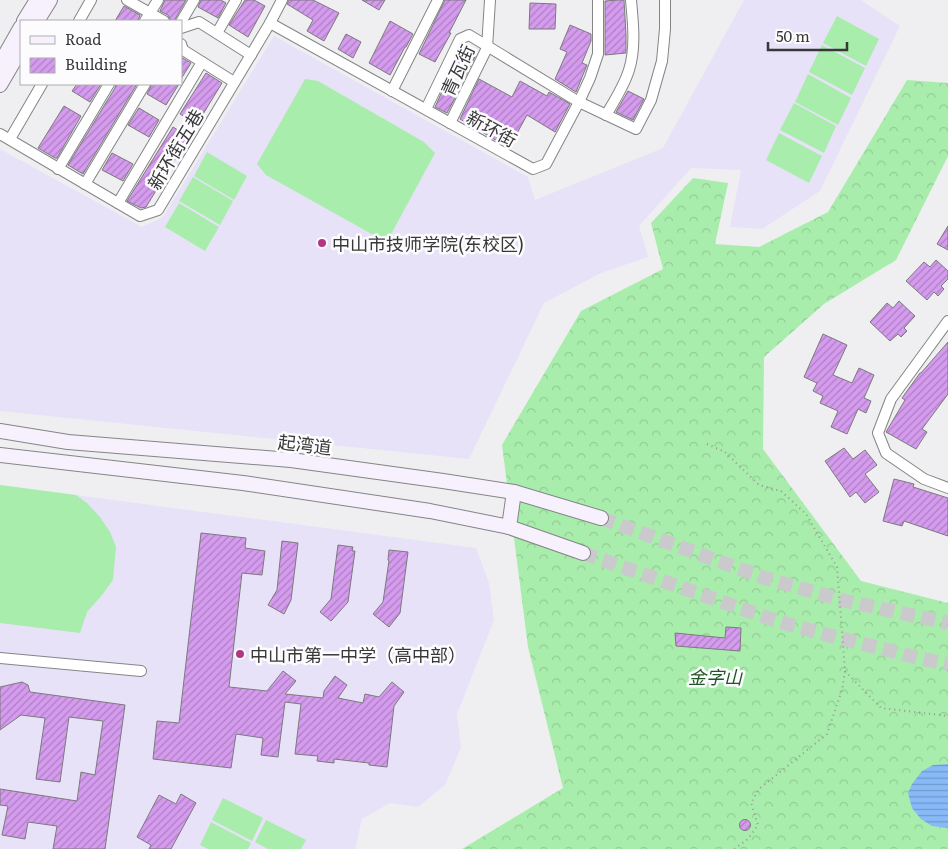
<svg xmlns="http://www.w3.org/2000/svg" width="948" height="849" font-family="Literata,'Noto Sans SC',serif">
<defs>
<pattern id="forest-crowns" width="20" height="18" patternUnits="userSpaceOnUse" patternTransform="scale(1.25)"><rect width="20" height="18" fill="#a9edac"/><path d="M2 6a3 3 0 1 1 6 0M12 15a3 3 0 1 1 6 0" fill="none" stroke="#92cc95"/></pattern>
<pattern id="water-rules" width="6" height="5" patternUnits="userSpaceOnUse" patternTransform="scale(1.25)"><rect width="6" height="5" fill="#88baf8"/><path d="M0 2.5h6" fill="none" stroke="#7098ca"/></pattern>
<pattern id="building-hatch" width="6" height="6" patternUnits="userSpaceOnUse" patternTransform="scale(1.25)"><rect width="6" height="6" fill="#d59bee"/><path d="M-1 1l2-2M0 6l6-6M5 7l2-2" fill="none" stroke="#ae7fc2"/></pattern>
</defs>
<rect width="100%" height="100%" fill="#efeff1"/>
<g fill="#e7e2f8">
<polygon points="744,0 861,0 900,26 820,191 762,229 730,227 741,170 691,168 639,226 648,257 601,273 544,303 469,459 0,411 0,149 142,227 163,217 274,36 528,177 535,200 663,148"/>
<polygon points="0,485 476,548 489,583 494,620 457,714 461,748 445,785 418,807 390,803 362,819 355,849 0,849"/>
</g>
<polygon fill="url(#forest-crowns)" points="907,80 948,83 948,156 896,260 824,304 764,357 763,449 861,581 948,603 948,849 462,849 563,788 528,647 502,445 581,311 663,269 651,223 693,178 728,183 715,244 759,247 828,212"/>
<g fill="#a9edac">
<polygon points="837,16 879,39 866,66 823,43"/>
<polygon points="822,45 865,68 852,95 809,72"/>
<polygon points="808,74 851,98 838,125 795,102"/>
<polygon points="305,79 318,81 424,142 435,153 389,238 377,237 266,175 257,164"/>
<polygon points="794,103 836,126 824,153 780,130"/>
<polygon points="779,133 822,156 809,183 766,160"/>
<polygon points="207,152 247,176 234,200 194,176"/>
<polygon points="193,177 233,201 220,225 179,201"/>
<polygon points="179,203 219,227 205,251 165,227"/>
<polygon points="0,485 76,495 87,503 100,517 110,532 116,547 113,580 102,595 87,612 80,633 0,623"/>
<polygon points="223,798 263,818 252,841 212,820"/>
<polygon points="266,820 306,840 301,849 268,849 255,842"/>
<polygon points="211,822 251,843 248,849 208,849 200,845"/>
</g>
<polygon fill="url(#water-rules)" points="948,764 948,828 932,826 921,819 912,808 908,793 912,784 922,771 933,765"/>
<g fill="url(#building-hatch)" stroke="#7b7a7b">
<polygon points="165,0 186,0 174,21 171,21 168,15 160,11"/>
<polygon points="201,0 221,0 226,3 218,18 198,7"/>
<polygon points="245,0 254,0 265,6 248,37 229,25"/>
<polygon points="289,0 313,0 339,13 324,41 307,31 313,20 287,4"/>
<polygon points="362,0 385,0 379,10"/>
<polygon points="445,0 466,0 449,33 451,33 435,62 419,54"/>
<polygon points="618,0 624,0 626,35 626,53 605,55 605,1"/>
<polygon points="530,3 556,4 555,29 529,29"/>
<polygon points="124,6 140,15 138,21 115,21"/>
<polygon points="390,21 413,34 406,47 405,47 390,75 369,63"/>
<polygon points="570,25 591,34 591,41 582,63 587,65 576,92 555,79 567,52 560,49"/>
<polygon points="346,34 361,42 353,58 338,49"/>
<polygon points="464,47 477,53 464,79 451,72"/>
<polygon points="181,57 191,63 181,79"/>
<polygon points="206,73 222,83 197,124 180,114"/>
<polygon points="479,79 512,97 520,81 547,96 549,92 570,104 555,132 527,115 509,148 460,119"/>
<polygon points="77,84 101,84 90,102 72,91"/>
<polygon points="116,84 137,84 83,174 68,165 115,88"/>
<polygon points="152,84 179,84 166,105 147,94"/>
<polygon points="444,87 457,94 447,113 435,107"/>
<polygon points="628,91 644,99 633,120 616,112"/>
<polygon points="64,106 81,116 57,158 55,158 38,148"/>
<polygon points="139,108 159,120 149,137 128,125"/>
<polygon points="173,127 189,137 146,207 141,208 127,201"/>
<polygon points="112,153 133,164 123,181 102,170"/>
<polygon points="948,226 948,250 937,244"/>
<polygon points="936,260 948,271 948,279 941,286 944,289 938,296 934,292 927,300 906,281 924,262 930,267"/>
<polygon points="899,301 915,316 904,328 907,331 901,337 898,334 890,341 870,322 887,303 893,308"/>
<polygon points="823,334 847,345 833,375 852,383 859,368 874,375 864,398 871,401 866,413 858,409 847,434 831,427 838,411 820,403 823,396 813,391 817,383 804,377"/>
<polygon points="948,342 948,394 922,429 927,432 916,449 886,432 905,400 902,398 920,373 921,373"/>
<polygon points="844,448 853,459 865,450 877,465 865,474 879,492 865,503 856,492 850,497 825,461"/>
<polygon points="894,479 914,484 913,487 948,498 948,536 904,521 902,526 883,521"/>
<polygon points="201,533 246,538 245,548 265,551 262,575 242,573 229,687 267,691 283,671 296,681 285,694 323,698 324,691 335,676 347,685 338,698 363,703 365,694 379,697 392,682 404,692 394,706 387,767 369,765 369,763 334,759 334,763 317,761 318,756 295,754 301,704 285,702 278,757 261,755 263,738 236,734 231,768 153,759 157,721 179,723"/>
<polygon points="282,541 298,543 291,600 284,614 268,605 277,590"/>
<polygon points="338,545 353,547 352,551 355,551 348,602 331,621 320,612 331,599"/>
<polygon points="389,550 408,552 400,613 389,627 373,614 383,602 389,561 388,560"/>
<polygon points="726,627 741,628 740,651 676,646 675,633 725,638"/>
<polygon points="22,682 28,685 30,692 125,705 105,849 53,849 57,826 28,822 25,839 2,835 8,806 0,805 0,789 77,801 81,772 95,775 103,721 69,717 60,782 36,779 45,718 21,715 0,730 0,687"/>
<polygon points="181,794 196,803 171,849 149,849 151,845 137,837 159,795 176,804"/>
<circle cx="745" cy="825" r="5.5"/>
</g>
<g fill="none" stroke-linecap="round" stroke-linejoin="round">
<g stroke="#cacacc" stroke-width="14" stroke-dasharray="14 7" stroke-linecap="butt">
<polyline points="601,518 765,578 846,601 948,623"/>
<polyline points="583,553 777,621 828,635 923,659 948,664"/>
</g>
<defs>
<g id="minor">
<polyline points="127,0 164,21"/>
<polyline points="79,21 91,0"/>
<polyline points="145,21 158,0"/>
<polyline points="181,22 194,0"/>
<polyline points="270,23 533,169 546,164 579,102 590,78 598,54 598,0"/>
<polyline points="181,28 199,22 251,55"/>
<polyline points="217,33 236,0"/>
<polyline points="181,44 183,50 234,82"/>
<polyline points="392,91 438,0"/>
<polyline points="426,109 460,39 469,35 579,102 636,129 651,100 662,61 665,29 665,0"/>
<path d="M606,115C615,100 624,86 629,70C636,48 633,22 631,0"/>
<polyline points="450,123 487,48 490,0"/>
<polyline points="0,134 140,216 158,210 270,23 282,0"/>
<polyline points="10,139 42,84"/>
<polyline points="58,169 109,84"/>
<polyline points="85,184 145,84"/>
<polyline points="118,203 202,62"/>
<polyline points="948,321 891,399 878,433 886,453 924,479 948,488"/>
<polyline points="0,658 141,671"/>
</g>
<g id="secondary">
<polyline points="24,21 37,0"/>
<polyline points="37,21 50,0"/>
<polyline points="0,64 21,27"/>
<polyline points="0,85 21,49"/>
<polyline points="0,431 68,442 291,460 443,481 514,492 601,518"/>
<polyline points="0,455 243,483 430,511 509,527 583,553"/>
<polyline points="509,527 514,492"/>
</g>
</defs>
<use href="#minor" stroke="#848586" stroke-width="12"/>
<use href="#secondary" stroke="#848586" stroke-width="16"/>
<g stroke="#969697" stroke-width="2" stroke-dasharray="1 4" stroke-linecap="butt">
<polyline points="707,444 725,452 759,485 781,491 806,514 837,567 845,671 842,690 827,734 759,789 751,803 758,825 748,839 734,849"/>
<polyline points="845,671 881,708 948,716"/>
</g>
<use href="#minor" stroke="#fff" stroke-width="10"/>
<use href="#secondary" stroke="#f7f0fd" stroke-width="14"/>
</g>
<g fill="#b33583" stroke="#fcfcfe" stroke-width="2">
<circle cx="322" cy="243" r="5"/>
<circle cx="240" cy="654" r="5"/>
</g>
<g text-anchor="middle" dominant-baseline="central" stroke-width="5" stroke-linejoin="round" paint-order="stroke">
<g font-size="18" fill="#383838" stroke="#fcfcfe">
<text transform="translate(457 70) rotate(-65)">青瓦街</text>
<text transform="translate(492 128) rotate(29)">新环街</text>
<text transform="translate(175 149) rotate(-59)">新环街五巷</text>
<text transform="translate(305 444) rotate(7)">起湾道</text>
</g>
<g font-size="18" fill="#383838" stroke="#fcfcfe" text-anchor="start">
<text x="332" y="243">中山市技师学院(东校区)</text>
<text x="250" y="654">中山市第一中学（高中部）</text>
</g>
<g font-size="18" font-style="italic" fill="#205525" stroke="#fcfcfe">
<text x="715" y="676">金字山</text>
</g>
</g>
<rect x="20" y="20" width="162" height="65" fill="#fcfcfe" stroke="#aeaeaf"/>
<rect x="30" y="36" width="25" height="8" fill="#f7f0fd" stroke="#aeaeaf"/>
<text x="65" y="45" font-size="15" fill="#383838">Road</text>
<rect x="30" y="58" width="25" height="15" fill="url(#building-hatch)" stroke="#aeaeaf"/>
<text x="65" y="70" font-size="15" fill="#383838">Building</text>
<path d="M768 42v8h79v-8" fill="none" stroke="#383838" stroke-width="2.5"/>
<text x="776" y="42" font-size="15" fill="#383838" stroke="#fcfcfe" stroke-width="4" paint-order="stroke">50 m</text>
</svg>
